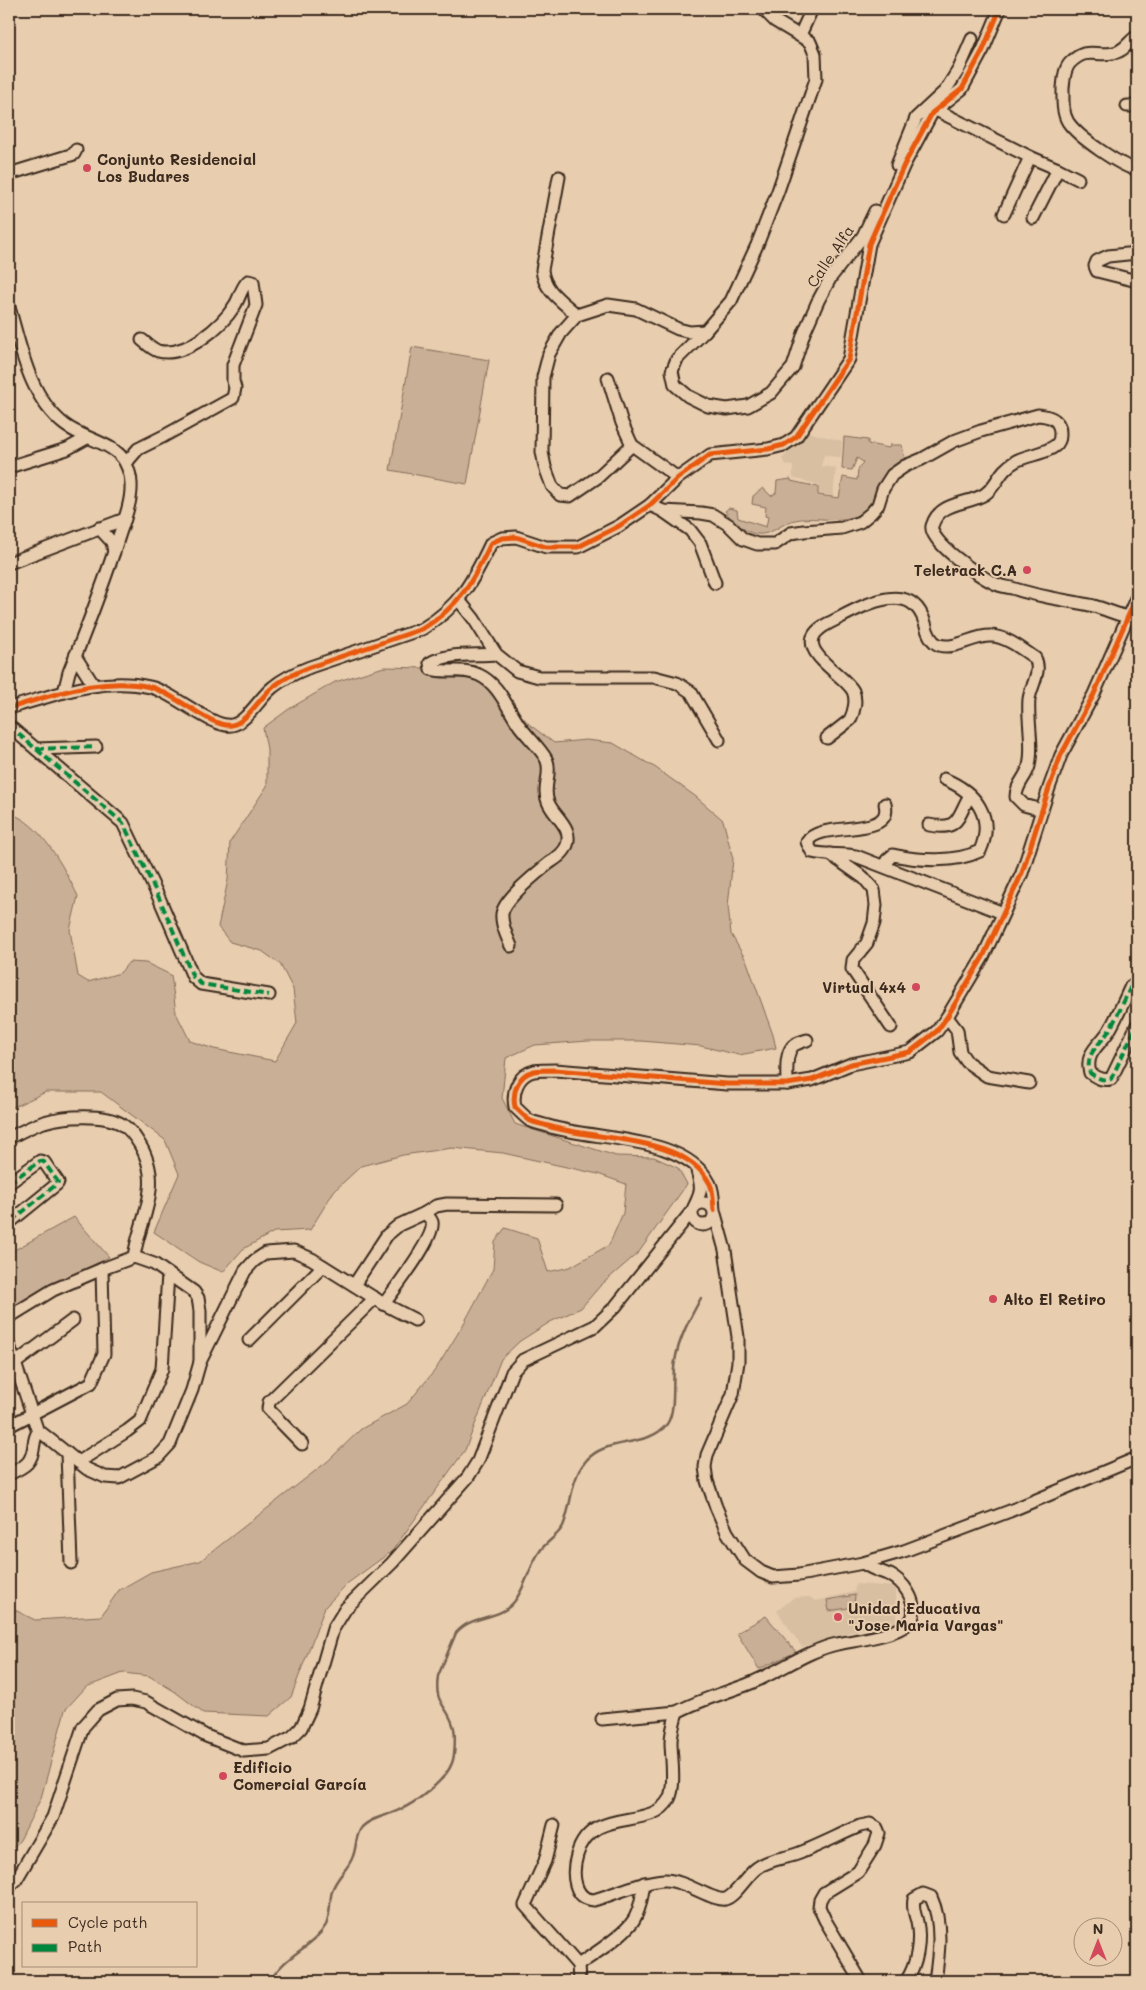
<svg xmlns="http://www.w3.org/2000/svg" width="1146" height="1990" font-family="Mali,sans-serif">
<rect width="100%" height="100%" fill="#e8cdaf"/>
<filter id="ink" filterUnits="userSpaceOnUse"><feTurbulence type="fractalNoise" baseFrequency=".02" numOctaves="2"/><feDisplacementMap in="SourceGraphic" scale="10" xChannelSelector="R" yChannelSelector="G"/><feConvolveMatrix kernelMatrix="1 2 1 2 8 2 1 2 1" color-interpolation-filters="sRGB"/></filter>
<g filter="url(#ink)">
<g fill="#d8bfa2">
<polygon points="807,432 842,441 841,458 824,455 821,466 836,468 833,496 819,494 819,485 793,478 793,466 787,465 782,459"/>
<polygon points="856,1584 896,1587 896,1622 864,1623 864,1628 802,1647 777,1611 793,1598 810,1597 815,1601 854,1592"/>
</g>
<g fill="#c9af95" stroke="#826c5a">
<polygon points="412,347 489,360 467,484 390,470"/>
<path d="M844,437L868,440V444L889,448L890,445H902L905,460C873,474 885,497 863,512C842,526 818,515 795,520C781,523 772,536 756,534C744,532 732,520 725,511L729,508L737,510L738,518L766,527L768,517L765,516L766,507L752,504L753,496L763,488L771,496L776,493L777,481L791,479V481L818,487V495L839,498L843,477L857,480L858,470L863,462L857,458L852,470L842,469Z"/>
<path d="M384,667L463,669L507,700L530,725L554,743L586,740L613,743L656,768L695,796L723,820L733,859L728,906L731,934L747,962L773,1035L776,1048L739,1055L701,1046L641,1041H588L535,1045L506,1058L502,1098L515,1124L616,1156L654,1157L678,1168L687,1184L639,1252L600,1286L581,1308L550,1322L520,1341L501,1359L465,1450L392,1551L348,1583L325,1607L291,1697L269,1716L203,1713L174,1691L149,1676L123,1673L86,1687L65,1710L41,1798L20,1840L9,1852V1607L35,1620L101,1616L119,1590L151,1572L200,1561L328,1461L361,1429L407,1404L436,1369L463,1325L493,1269L495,1242L505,1228L537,1238L548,1272L570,1267L609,1245L623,1213L626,1184L598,1174L503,1153L452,1148L403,1155L361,1166L334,1191L310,1230L274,1232L243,1249L223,1272L199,1262L154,1232L179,1174L165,1140L101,1092H46L9,1109V813C42,823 63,867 78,896L70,930L78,976L88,982L120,973L129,962L146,963L171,975L176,1013L190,1041L214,1049L275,1061L297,1023L293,989L280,964L262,951L230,942L218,927L228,880L230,842L267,786V749L263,728L289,709L335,682Z"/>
<polygon points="74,1217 109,1257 9,1311 9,1253"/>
<polygon points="855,1595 854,1607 829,1611 827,1600"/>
<polygon points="766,1616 796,1652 759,1669 737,1633"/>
</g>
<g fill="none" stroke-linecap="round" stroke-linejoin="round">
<path stroke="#776351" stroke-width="2.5" d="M271,1981C282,1956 313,1948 326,1925C331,1914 329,1902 332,1891C336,1877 349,1869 353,1856C357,1846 355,1835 362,1827C372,1817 387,1816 399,1810C416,1803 446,1780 452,1763C455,1756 456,1732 453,1725C446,1703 434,1705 438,1676L456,1633C471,1614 499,1621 514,1602C526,1587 529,1566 540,1551C546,1542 558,1536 563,1526C572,1505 570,1480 585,1462C605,1436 648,1449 667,1424C677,1410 671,1378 675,1361C679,1338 690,1318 701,1298"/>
<defs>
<g id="minor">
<polyline points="800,35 812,9"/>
<path d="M1137,36C1129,41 1124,52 1113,53C1095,57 1087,46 1070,63C1064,69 1064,80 1063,88C1063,99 1062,112 1068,122C1079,138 1119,165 1137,170"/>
<polyline points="1127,106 1137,106"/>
<polyline points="936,110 1030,157 1004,214"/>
<polyline points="1030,157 1058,169 1033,218"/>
<polyline points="897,165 916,118 945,91 959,69 972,39"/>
<polyline points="1058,169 1078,179"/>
<polyline points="9,174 74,154 76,150"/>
<path d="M559,177L542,270C544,291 563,302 577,315"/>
<polyline points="1137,253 1108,256 1097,261 1095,266 1097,271 1137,281"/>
<path d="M9,307C21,348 29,397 65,425C83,439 115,443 125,462C128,468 131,478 131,484C132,501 124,521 119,536C105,582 87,627 69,672L64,692"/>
<polyline points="705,331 677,359 672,371 675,385 688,396 708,406 727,409 748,406 771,393 793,367 804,333 818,301 831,277 863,236 875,211"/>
<polyline points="608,378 622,423 632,445 678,478"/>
<polyline points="632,445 598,477 570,496 560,495 552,486 545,467 542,452 543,377 549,354 561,333 577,315 608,305 636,309 678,329 690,332 705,331 731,301 757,245 778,191 816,79 815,54 810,42 775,21 763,9"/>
<path d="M126,463L138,449L164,436L233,398L235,388L233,381V365L256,305L253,282L248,281C241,288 240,297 235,305C222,326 186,358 158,351C152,349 147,344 142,340"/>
<polyline points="9,467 67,449 87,438"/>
<path d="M650,505L663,511L701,513L713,515L729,525L743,539L757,544H775L791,533L804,531L842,528L860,522L871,513L878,505L883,489L892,475L905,466L922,459L954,441L981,431L1038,415C1050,416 1060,419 1060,433C1060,438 1060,440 1057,444C1049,453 1027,455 1016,461C998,471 998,485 985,494C968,505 939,501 932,526C928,541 980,577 994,583C999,586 1006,587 1012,588C1039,597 1066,600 1094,606C1108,610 1122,617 1137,619"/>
<polyline points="663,511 690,530 700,543 715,583"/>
<polyline points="99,528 112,542 114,552"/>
<polyline points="9,563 125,519"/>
<polyline points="458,599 474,619 496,654 517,671 539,677 654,677 677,683 691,692 719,740"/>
<path d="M496,654C474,656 450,652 430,663L431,669C447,674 462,667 479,675C499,684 507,708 519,725C525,734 544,752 547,761C552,774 542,788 548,802C554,817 573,827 567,845C564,854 555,859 548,864C537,873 504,899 502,914C501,924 507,937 511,946"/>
<polyline points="75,656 93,684"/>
<path d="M9,708C55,695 101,676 150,687C173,692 213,729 232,725C247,722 260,697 273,687C284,678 297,672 310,667L422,629C460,606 473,581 491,543L502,538L516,537L546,547H578L619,526L650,505L678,478L710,455L768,449L784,445L796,437L849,359L869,244L904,165L932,113L962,89L983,50L1000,9"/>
<polyline points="9,726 123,823 160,900 193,977 201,984 269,995"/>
<path d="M827,738L850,720C854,712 857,700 853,691C843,672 784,646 829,623C858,609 910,575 925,623C927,631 931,642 939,645C956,650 974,635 991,636C1006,636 1023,650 1035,658C1042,671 1031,686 1029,699C1027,722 1034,744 1029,766C1026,778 1016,784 1016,797L1024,805L1042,810"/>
<polyline points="36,749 96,747"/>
<path d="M885,804C894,840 819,819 807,842L812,852C827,856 841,853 856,856L1003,913"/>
<path d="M929,825C960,831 957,817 970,795"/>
<polyline points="830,854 864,878 874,890 876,905 874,923 867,943 853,960 852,969 891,1027"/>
<path d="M888,867L887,860L893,855C920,861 955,863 980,851C995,817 976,792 944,779"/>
<path d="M1131,986C1124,1001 1118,1015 1110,1029C1101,1045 1084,1052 1090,1073C1097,1078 1103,1081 1111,1079L1137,1025"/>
<polyline points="947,1017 957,1030 960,1052 967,1062 987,1076 1029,1083"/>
<path d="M787,1084C787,1073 785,1056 792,1047C795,1043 802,1042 807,1040"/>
<path d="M9,1138C20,1132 32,1126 44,1122C64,1116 105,1113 123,1125C131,1130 135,1137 140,1145C148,1158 152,1175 150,1190C148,1213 137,1234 134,1257"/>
<polyline points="9,1183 40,1161 44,1162 58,1182 57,1184 9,1223"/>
<circle cx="703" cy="1214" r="11"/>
<path d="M694,1207C702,1191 702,1188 697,1171"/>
<path d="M714,1210C713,1202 714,1192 710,1184C685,1134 594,1141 548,1126C542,1124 534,1123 529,1120C524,1116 519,1111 515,1107C512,1093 517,1075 534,1071C541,1070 549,1070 555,1070L727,1084H787L812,1080L851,1064L910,1052L937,1031L947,1017L983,957L1022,873L1049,788L1061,755L1094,694L1137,596"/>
<polyline points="425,1213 436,1206 447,1204 556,1205"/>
<polyline points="715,1214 725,1250 738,1337 738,1362 733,1394 707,1455 705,1467 707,1481 716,1507 727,1532 745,1560 761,1572 773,1577 799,1575 863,1563 904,1551 1010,1511 1137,1458"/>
<path d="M354,1285L387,1235L399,1225L425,1213C427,1215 431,1219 432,1222C436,1237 393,1291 384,1304"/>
<polyline points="9,1317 53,1290 102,1269 134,1257 154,1264 194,1292 198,1298 200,1311 200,1362 192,1390 170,1444 158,1457 119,1478 105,1477 87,1469 43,1434 38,1432 9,1345"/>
<polyline points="249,1340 323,1266"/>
<polyline points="200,1362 245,1271 254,1261 266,1253 294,1251 312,1259 384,1304 415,1320"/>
<polyline points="10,1367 73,1320"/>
<polyline points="9,1426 91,1383 104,1354 102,1269"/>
<polyline points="302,1444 268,1409 269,1402 375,1298"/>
<polyline points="67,1453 71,1563"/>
<polyline points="78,1462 127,1431 140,1421 162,1369 168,1274"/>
<path d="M9,1474C26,1466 32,1463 34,1444C35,1439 35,1436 38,1432"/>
<polyline points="602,1719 677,1712"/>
<path d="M554,1825L545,1861L525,1905L578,1965C593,1955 623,1936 633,1921C640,1910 642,1896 644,1883"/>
<polyline points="9,1887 16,1880 53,1817 83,1727 98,1710 117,1700 132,1699 146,1702 206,1736 244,1751 269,1749 292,1737 301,1728 310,1709 333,1629 346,1608 392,1563 468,1477 478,1461 512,1372 523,1360 595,1326 615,1307 692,1211"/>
<polyline points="578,1965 579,1981"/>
<path d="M861,1981L825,1920L819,1907L820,1900L824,1893L858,1872L875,1845L879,1833L877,1828L870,1824L860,1826C839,1835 818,1846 797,1854C783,1859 769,1859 757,1868C747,1875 735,1897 725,1899C714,1902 683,1879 664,1880C643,1881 615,1894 594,1900C584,1899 579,1895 576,1885C573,1875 574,1865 577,1855C592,1804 651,1832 669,1799C676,1786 671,1756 671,1742C671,1732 674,1722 677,1712C701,1699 726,1693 751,1683C778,1672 809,1650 837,1644C855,1640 908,1635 913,1616C916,1600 904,1582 890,1575C880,1571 873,1570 863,1563"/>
<path d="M906,1981C917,1966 921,1940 917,1922C915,1913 912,1909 914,1899L923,1894L931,1897C943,1923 939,1954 935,1981"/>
</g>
</defs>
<use href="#minor" stroke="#3b2a1e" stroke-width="15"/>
<use href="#minor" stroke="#e8cdaf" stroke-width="11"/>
<g stroke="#00873e" stroke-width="4" stroke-dasharray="8 4" stroke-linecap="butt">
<polyline points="9,726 123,823 160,900 193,977 201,984 269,995"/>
<polyline points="36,749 96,747"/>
<path d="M1131,986C1124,1001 1118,1015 1110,1029C1101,1045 1084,1052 1090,1073C1097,1078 1103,1081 1111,1079L1137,1025"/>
<polyline points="9,1183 40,1161 44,1162 58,1182 57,1184 9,1223"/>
</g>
<defs>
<g id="cycleway">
<path d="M9,708C55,695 101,676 150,687C173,692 213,729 232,725C247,722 260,697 273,687C284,678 297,672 310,667L422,629C460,606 473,581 491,543L502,538L516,537L546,547H578L619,526L650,505L678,478L710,455L768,449L784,445L796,437L849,359L869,244L904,165L932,113L962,89L983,50L1000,9"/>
<path d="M714,1210C713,1202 714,1192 710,1184C685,1134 594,1141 548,1126C542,1124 534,1123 529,1120C524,1116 519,1111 515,1107C512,1093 517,1075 534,1071C541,1070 549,1070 555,1070L727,1084H787L812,1080L851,1064L910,1052L937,1031L947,1017L983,957L1022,873L1049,788L1061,755L1094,694L1137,596"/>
</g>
</defs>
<use href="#cycleway" stroke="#e8cdaf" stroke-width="8"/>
<use href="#cycleway" stroke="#e8590c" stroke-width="5"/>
</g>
</g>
<g fill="#d1495b" stroke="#e8cdaf" stroke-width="2">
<circle cx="87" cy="168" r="5"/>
<circle cx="1027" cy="570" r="5"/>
<circle cx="916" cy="987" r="5"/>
<circle cx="993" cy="1299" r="5"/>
<circle cx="838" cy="1617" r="5"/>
<circle cx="223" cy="1776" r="5"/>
</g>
<g text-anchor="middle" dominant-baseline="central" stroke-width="4" stroke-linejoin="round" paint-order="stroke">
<g font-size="15" font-weight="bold" fill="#3b2a1e" stroke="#e8cdaf" text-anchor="start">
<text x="97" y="159">Conjunto Residencial<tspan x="97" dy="17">Los Budares</tspan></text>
<text x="1017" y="570" text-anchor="end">Teletrack C.A</text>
<text x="906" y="987" text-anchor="end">Virtual 4x4</text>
<text x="1003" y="1299">Alto El Retiro</text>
<text x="848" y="1608">Unidad Educativa<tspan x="848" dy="17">"Jose Maria Vargas"</tspan></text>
<text x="233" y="1767">Edificio<tspan x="233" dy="17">Comercial García</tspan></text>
</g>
<g font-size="15" fill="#3b2a1e" stroke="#e8cdaf">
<text transform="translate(830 256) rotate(-56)">Calle Alfa</text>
</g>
</g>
<rect width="1146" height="1990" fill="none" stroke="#e8cdaf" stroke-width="30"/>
<rect x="15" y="15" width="1116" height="1960" fill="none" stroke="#3b2a1e" stroke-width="2" filter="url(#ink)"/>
<rect x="22" y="1902" width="175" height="65" fill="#e8cdaf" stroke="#a38c75"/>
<rect x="32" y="1919" width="25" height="8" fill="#e8590c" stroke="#a38c75"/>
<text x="68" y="1928" font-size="15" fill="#3b2a1e">Cycle path</text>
<rect x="32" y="1944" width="25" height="8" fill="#00873e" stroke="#a38c75"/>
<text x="68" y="1952" font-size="15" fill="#3b2a1e">Path</text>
<g transform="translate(1098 1942)"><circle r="24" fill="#e8cdaf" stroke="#a38c75"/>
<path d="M0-4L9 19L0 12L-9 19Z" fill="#d1495b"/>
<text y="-8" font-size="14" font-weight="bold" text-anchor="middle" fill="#3b2a1e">N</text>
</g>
</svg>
